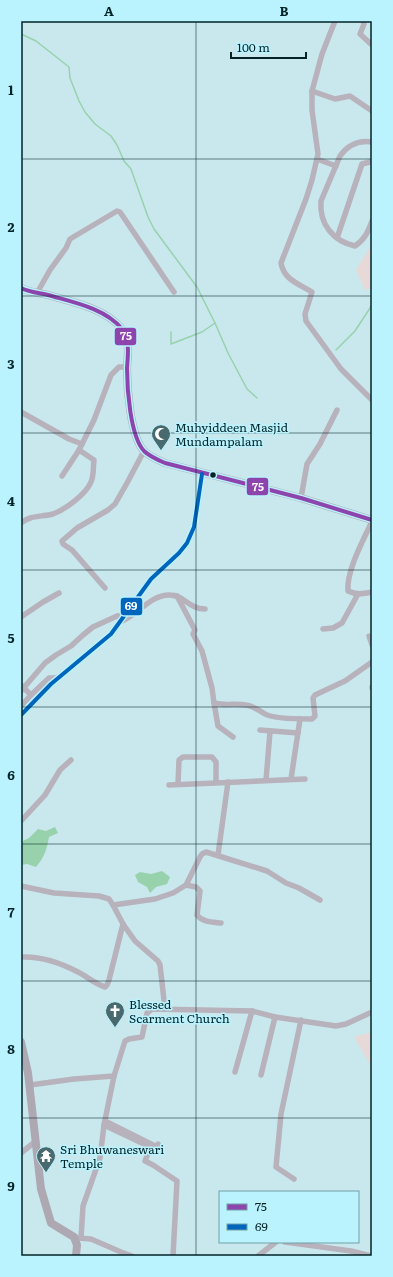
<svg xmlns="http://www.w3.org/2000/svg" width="393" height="1277" font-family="Literata,serif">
<rect width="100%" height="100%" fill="#c9e8ee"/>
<g fill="#e6d9d7">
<polygon points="372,244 372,288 365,290 356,270"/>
<polygon points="372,1032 372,1068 354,1037"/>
</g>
<g fill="#97d2ac">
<path d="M55,827L58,833L49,837C47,849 44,858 36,867L27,864L21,865V842L29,838L38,829L46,831Z"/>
<polygon points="162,871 170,877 167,884 156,887 150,893 147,887 138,882 135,875 140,872 151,874"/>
</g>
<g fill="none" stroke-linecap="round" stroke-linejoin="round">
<g stroke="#97d2ac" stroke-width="1.5">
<polyline points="21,34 36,41 69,67 70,78 79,101 85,112 95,124 111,136 117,145 124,161 131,169 148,217 154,229 197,287 215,323 202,332 171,344 171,332"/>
<polyline points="215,323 228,353 247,389 257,398"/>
<polyline points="336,350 355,331 372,305"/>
</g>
<g stroke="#b7b2bc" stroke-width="5.5">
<path d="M335,21L322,54L312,91V110L318,154L312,180L306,199L281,263C284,280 299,284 312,292L305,314L306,321L341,369L372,400"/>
<polyline points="363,21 364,24 360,34 372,45"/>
<polyline points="312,91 335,99 350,96 372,111"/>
<path d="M372,142C359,140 348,145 340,156L321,201C319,224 333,241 355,246C365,239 368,232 372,221"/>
<polyline points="317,159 336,166"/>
<polyline points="337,238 362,164 370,162 372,163"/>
<polyline points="37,293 50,270 66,248 70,239 117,211 120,212 174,292"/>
<polyline points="21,412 69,439 82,444"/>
<polyline points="62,476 79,450"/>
<polyline points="301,498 307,464 320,444 337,410"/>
<path d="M372,521C364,539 346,571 348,591C356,595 363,594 372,592"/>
<path d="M21,523C30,515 42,517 53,514C66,509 86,494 91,482C94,475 93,467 94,460L79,450L94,420L111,375L119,367H127"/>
<polyline points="105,588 72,550 63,544 62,541 77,528 108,510 115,504 127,483 144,451"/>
<path d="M177,596L195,630L193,634L202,651L212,688L214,703C225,706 235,703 246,705C253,706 259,710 265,714C273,719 302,719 312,719L315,716L313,698L315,695L345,681L372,662"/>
<polyline points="21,617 43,602 59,593"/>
<path d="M120,622C137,616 151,594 170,595C184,595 189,609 205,609"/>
<polyline points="323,629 333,628 342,623 358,594"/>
<polyline points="369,636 372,645"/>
<polyline points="21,685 31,695 21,706"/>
<polyline points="372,688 372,687"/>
<polyline points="21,691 45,663 56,655 71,646 83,635 93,627 117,616 124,615"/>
<polyline points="31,695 49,678 54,678 59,677"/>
<polyline points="214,703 218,726 233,737"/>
<polyline points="21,715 51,684 111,634 151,579 179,553 187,543 194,527 202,474"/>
<polyline points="260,730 298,733"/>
<polyline points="291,779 300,719"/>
<polyline points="266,780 270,732"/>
<polyline points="178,784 179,760 183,757 212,757 216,762 216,782"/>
<polyline points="169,785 305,779"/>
<polyline points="21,821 45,795 60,770 71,760"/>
<polyline points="218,855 228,782"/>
<path d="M186,885L196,887L200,891L197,915C202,922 212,922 221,923"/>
<polyline points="21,886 54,893 99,896 109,899 113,905 123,924 135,941 158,961 160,965 165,1009"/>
<polyline points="113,905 155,899 173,893 186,885 200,857 202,854 206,852 267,871 286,883 299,888 320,900"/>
<path d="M21,957C40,956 61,963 78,972C86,976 95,984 105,987L107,985L109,980L123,924"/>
<polyline points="235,1072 252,1011"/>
<polyline points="261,1075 275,1017"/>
<polyline points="30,1085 74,1079 114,1076"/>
<polyline points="105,1121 157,1147 158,1144"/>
<polyline points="104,1125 146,1145 149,1151 145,1161 153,1165 177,1181 173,1256"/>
<polyline points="21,1153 36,1141"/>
<polyline points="294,1179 276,1167 281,1114 301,1020"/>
<polyline points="78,1238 91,1239 121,1252 132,1256"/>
<polyline points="81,1238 83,1206 100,1158 104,1125 114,1076 125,1041 129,1039 142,1037 147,1013 152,1009 252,1011 275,1017 336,1026 346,1024 372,1012"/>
<polyline points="285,1242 351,1251 371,1256"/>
<polyline points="258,1256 276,1242"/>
</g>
<g stroke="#aea8b2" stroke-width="8">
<path d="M21,288C29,292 39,293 48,295C72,302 105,308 122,329C130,341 128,355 127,368C127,387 130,436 144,451C149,456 158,460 165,463L301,498L372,520"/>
<polyline points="21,1042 28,1073 41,1189 51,1223 74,1237 77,1245 76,1256"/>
</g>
<defs>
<path id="bus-1" d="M21,288C29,292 39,293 48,295C72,302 105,308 122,329C130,341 128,355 127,368C127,387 130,436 144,451C149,456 158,460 165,463L301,498L372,520"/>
<polyline id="bus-2" points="21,715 51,684 111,634 151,579 179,553 187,543 194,527 202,474"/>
</defs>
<use href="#bus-1" stroke="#baf3fd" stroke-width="7"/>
<use href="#bus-2" stroke="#baf3fd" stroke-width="7"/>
<use href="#bus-1" stroke="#8e44ad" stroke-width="4"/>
<use href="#bus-2" stroke="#0065bd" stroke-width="4"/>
</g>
<path fill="none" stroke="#022429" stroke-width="1" stroke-opacity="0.55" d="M196,21V1256M21,159H372M21,296H372M21,433H372M21,570H372M21,707H372M21,844H372M21,981H372M21,1118H372"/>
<defs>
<symbol id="mosque-pin" viewBox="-11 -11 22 30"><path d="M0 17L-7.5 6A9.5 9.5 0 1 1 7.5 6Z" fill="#48696e" stroke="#baf3fd"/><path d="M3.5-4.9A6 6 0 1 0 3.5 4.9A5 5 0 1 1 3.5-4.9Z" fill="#fff"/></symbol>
<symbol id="church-pin" viewBox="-11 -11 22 30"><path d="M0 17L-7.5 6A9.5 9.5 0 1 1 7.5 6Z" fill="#48696e" stroke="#baf3fd"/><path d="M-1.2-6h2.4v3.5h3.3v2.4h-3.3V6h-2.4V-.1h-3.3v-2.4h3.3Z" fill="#fff"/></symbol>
<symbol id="temple-pin" viewBox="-11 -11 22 30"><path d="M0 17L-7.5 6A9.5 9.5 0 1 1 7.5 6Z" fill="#48696e" stroke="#baf3fd"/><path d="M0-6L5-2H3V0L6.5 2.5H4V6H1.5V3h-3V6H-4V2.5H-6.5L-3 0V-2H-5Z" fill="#fff"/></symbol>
</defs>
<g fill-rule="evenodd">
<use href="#mosque-pin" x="150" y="423" width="22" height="30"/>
<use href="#church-pin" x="104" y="1000" width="22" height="30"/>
<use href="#temple-pin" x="35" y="1145" width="22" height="30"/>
</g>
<circle fill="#022429" stroke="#baf3fd" stroke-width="1.5" cx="213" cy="475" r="3.5"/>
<g text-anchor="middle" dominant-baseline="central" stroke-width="3" stroke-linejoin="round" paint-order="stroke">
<g font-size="12" fill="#022429" stroke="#baf3fd" text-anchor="start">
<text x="175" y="427">Muhyiddeen Masjid<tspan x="175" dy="14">Mundampalam</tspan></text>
<text x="129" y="1004">Blessed<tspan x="129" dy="14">Scarment Church</tspan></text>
<text x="60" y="1149">Sri Bhuwaneswari<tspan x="60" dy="14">Temple</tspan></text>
</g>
</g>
<g stroke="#baf3fd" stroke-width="1.5">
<rect x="114" y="327" width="23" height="19" rx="4" fill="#8e44ad"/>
<rect x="246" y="477" width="23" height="19" rx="4" fill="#8e44ad"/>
<rect x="120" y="597" width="23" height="19" rx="4" fill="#0065bd"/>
</g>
<g font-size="11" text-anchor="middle" font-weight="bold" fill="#fff">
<text x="126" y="340">75</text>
<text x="258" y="491">75</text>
<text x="131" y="610">69</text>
</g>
<rect width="393" height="1277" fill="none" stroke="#baf3fd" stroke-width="44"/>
<rect x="219" y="1191" width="140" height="52" fill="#baf3fd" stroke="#70a0a8"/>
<rect x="227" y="1204" width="20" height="6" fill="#8e44ad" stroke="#70a0a8"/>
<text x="255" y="1211" font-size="12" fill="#022429">75</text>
<rect x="227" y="1224" width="20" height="6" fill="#0065bd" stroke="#70a0a8"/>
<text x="255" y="1231" font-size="12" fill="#022429">69</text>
<path d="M231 52v6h75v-6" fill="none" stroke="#022429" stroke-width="2"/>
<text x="237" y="52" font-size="12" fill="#022429" stroke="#baf3fd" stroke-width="3" paint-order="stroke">100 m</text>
<rect x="22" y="22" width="349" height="1233" fill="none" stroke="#022429" stroke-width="1.5"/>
<g font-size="13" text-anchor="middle" font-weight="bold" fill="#022429">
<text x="109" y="16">A</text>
<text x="284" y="16">B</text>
<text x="11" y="95">1</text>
<text x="11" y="232">2</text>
<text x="11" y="369">3</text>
<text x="11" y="506">4</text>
<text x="11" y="643">5</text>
<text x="11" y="780">6</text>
<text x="11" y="917">7</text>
<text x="11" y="1054">8</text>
<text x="11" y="1191">9</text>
</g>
</svg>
